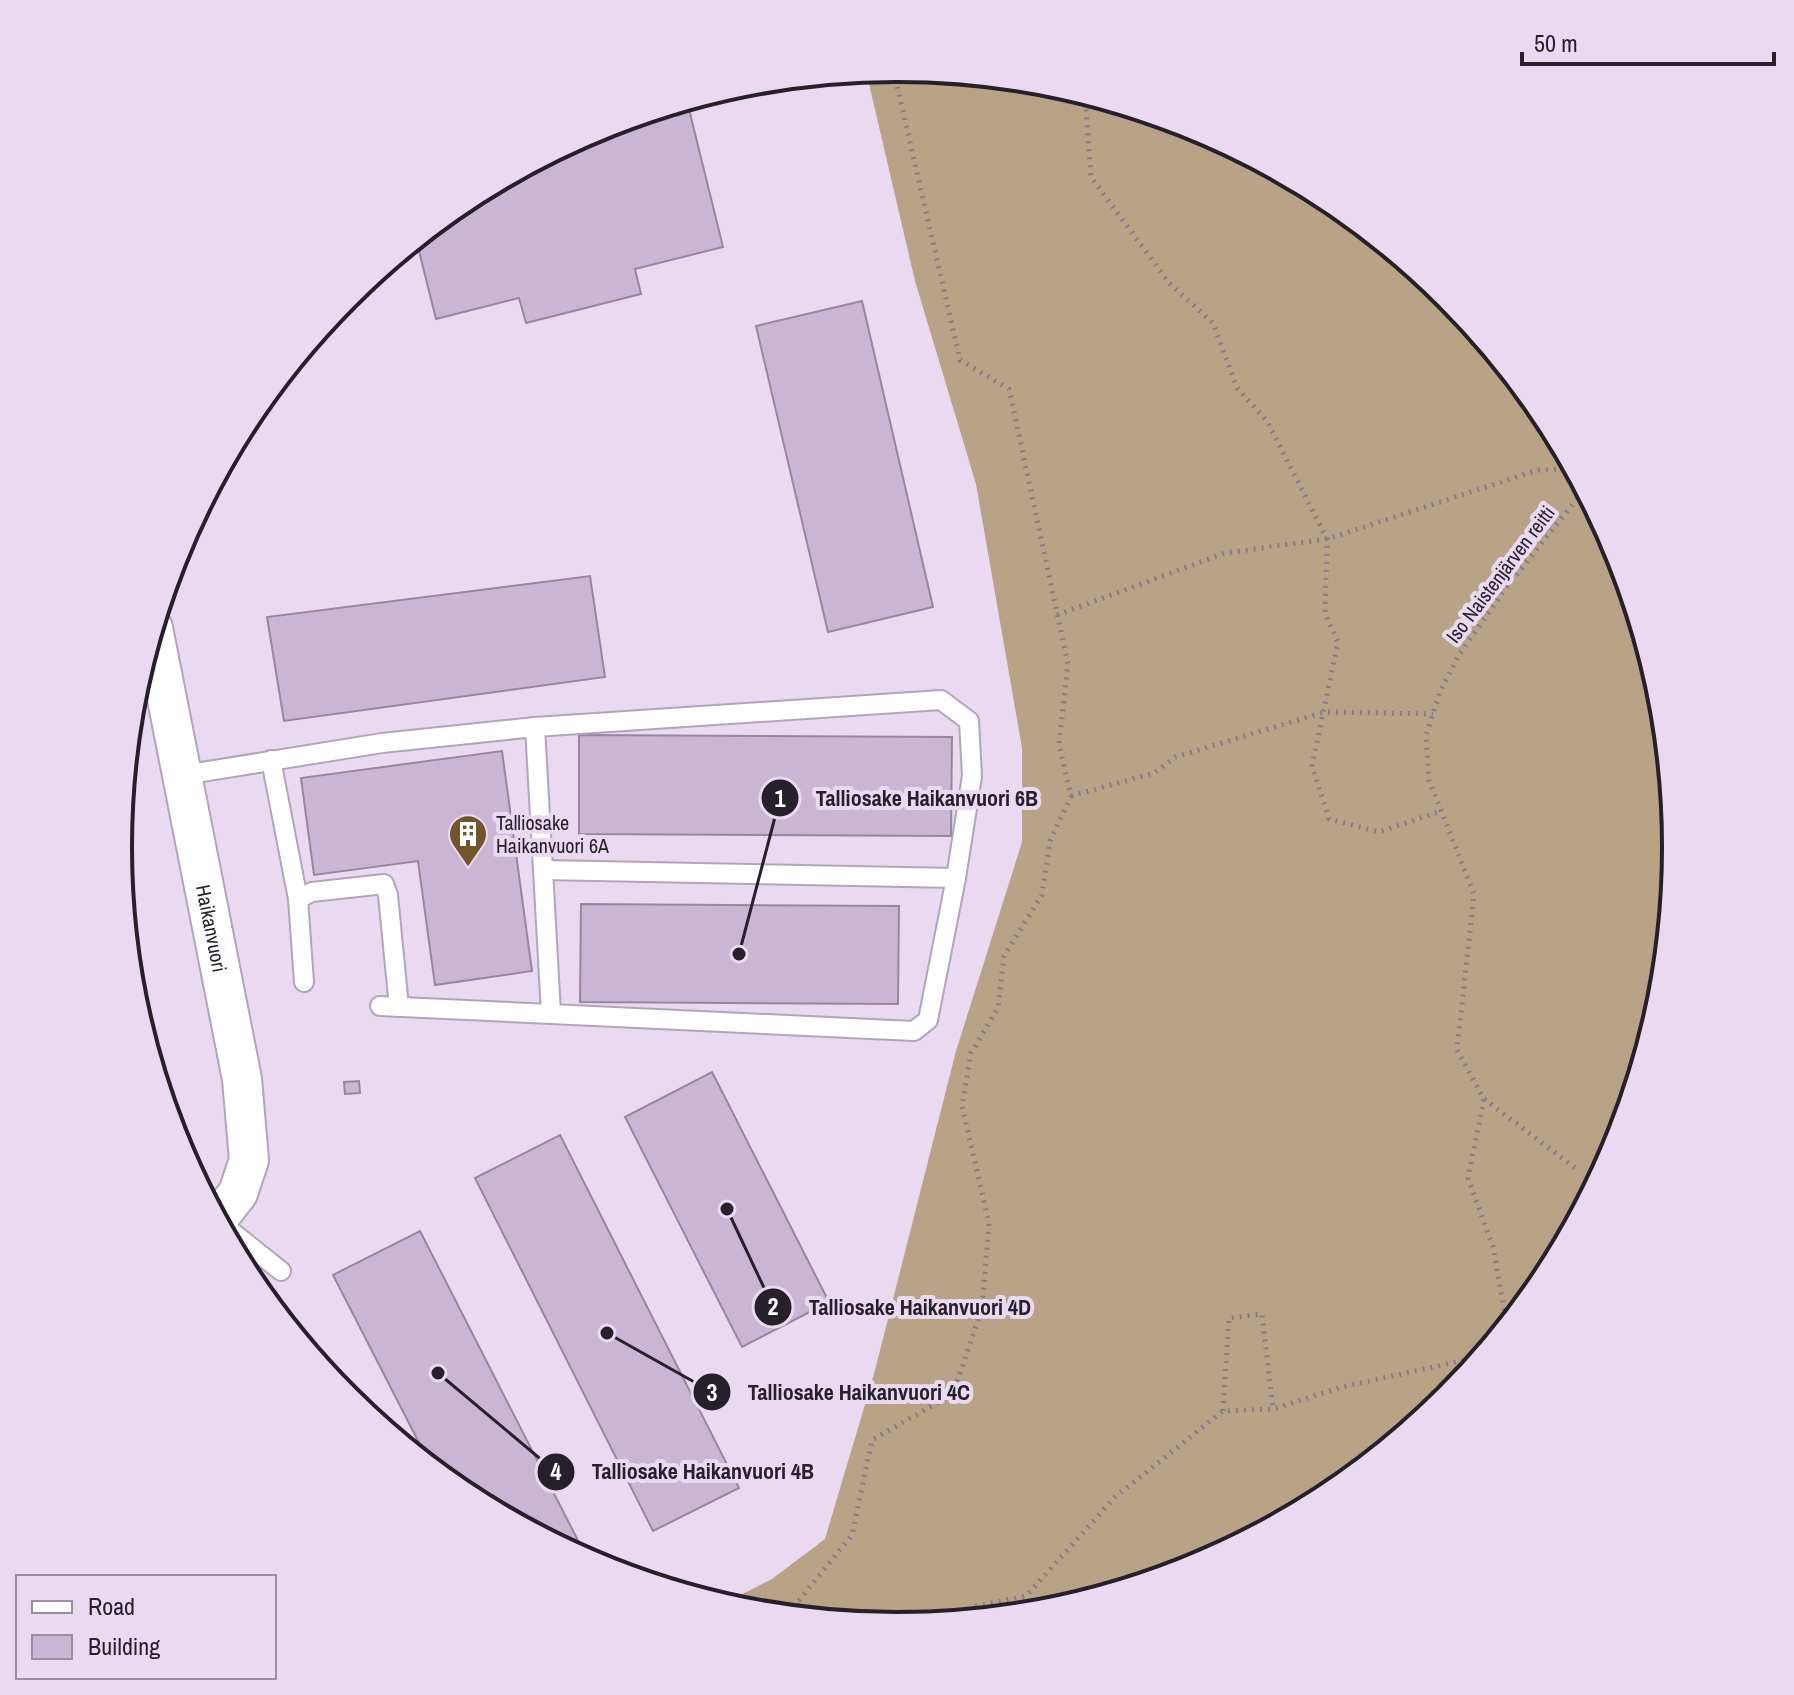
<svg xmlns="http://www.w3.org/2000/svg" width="1794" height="1695" font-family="'Archivo Narrow',sans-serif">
<rect width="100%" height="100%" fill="#e9daf2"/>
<polygon fill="#b8a386" points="897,68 1050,83 1196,128 1330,200 1449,297 1545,415 1617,550 1662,696 1676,848 1661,1000 1617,1146 1545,1281 1448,1399 1330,1496 1195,1568 1049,1612 897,1627 744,1612 721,1605 772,1579 825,1539 874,1374 956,1051 1022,842 1022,748 976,484 915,281 866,71"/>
<g fill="#c9b6d5" stroke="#95889e" stroke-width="2">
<polygon points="687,101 723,247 635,269 641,294 526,323 519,298 436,319 416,239 464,199 599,127"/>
<polygon points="862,301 933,607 828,632 756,326"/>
<polygon points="590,576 605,677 284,721 267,617"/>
<polygon points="579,735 952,737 951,836 579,834"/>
<polygon points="502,751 532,971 435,985 418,861 314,875 301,778"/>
<polygon points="581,904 899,906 898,1004 580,1002"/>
<polygon points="712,1072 829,1302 742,1347 625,1117"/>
<polygon points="359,1081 360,1093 345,1094 344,1082"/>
<polygon points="560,1135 739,1488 653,1531 475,1178"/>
<polygon points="420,1231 589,1562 588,1562 464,1495 433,1470 333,1275"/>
</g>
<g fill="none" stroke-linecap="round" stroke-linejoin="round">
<defs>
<g id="service">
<polyline points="535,727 551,1013"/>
<polyline points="271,760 298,899"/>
<polyline points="183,775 382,743 535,727 941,700 969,721 972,776 956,878 928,1020 914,1031 380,1006"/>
<polyline points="543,870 956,878"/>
<polyline points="304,982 298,899 312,892 384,884 388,895 399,1007"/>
<polyline points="217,1220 281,1271"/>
</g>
<g id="minor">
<path id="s1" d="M153,628L242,1079L249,1160L238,1193L217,1220"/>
</g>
</defs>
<use href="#service" stroke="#b2a4bb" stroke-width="22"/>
<use href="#minor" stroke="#b2a4bb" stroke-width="42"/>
<g stroke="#867c8c" stroke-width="5" stroke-dasharray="2 6" stroke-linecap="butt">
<polyline points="1072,90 1086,109 1091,177 1169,283 1213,323 1237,388 1267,421 1327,539 1325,614 1338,642 1312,766 1329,819 1379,832 1441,811"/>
<polyline points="1057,615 1225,553 1327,539 1538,470 1574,469"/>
<polyline points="1071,796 1154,773 1175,757 1325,712 1433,714"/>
<polyline points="1484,1099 1578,1170"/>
<polyline points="1507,1326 1493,1247 1468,1178 1484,1099 1457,1050 1474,894 1429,780 1426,735 1440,692 1459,655 1505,589 1585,489"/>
<polyline points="1223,1411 1229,1318 1262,1314 1273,1409"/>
<polyline points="797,1603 799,1617"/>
<polyline points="770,1614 797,1603 852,1535 872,1440 953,1394 982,1308 989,1223 962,1106 971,1053 998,1008 1004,956 1042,895 1050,841 1071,796 1059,744 1068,664 1009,389 960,360 893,68"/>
<polyline points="957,1621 971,1607 1026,1596 1115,1497 1223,1411 1273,1409 1342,1387 1483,1356"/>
</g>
<use href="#service" stroke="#fff" stroke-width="18"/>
<use href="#minor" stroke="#fff" stroke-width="38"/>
</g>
<defs>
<symbol id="building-pin" viewBox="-11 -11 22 30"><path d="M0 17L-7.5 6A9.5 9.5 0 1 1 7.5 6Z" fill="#725529" stroke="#e9daf2"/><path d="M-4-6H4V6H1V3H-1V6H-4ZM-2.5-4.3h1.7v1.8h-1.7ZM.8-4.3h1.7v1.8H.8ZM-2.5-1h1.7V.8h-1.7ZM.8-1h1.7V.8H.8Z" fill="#fff"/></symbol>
</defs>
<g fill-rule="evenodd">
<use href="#building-pin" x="446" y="812" width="44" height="60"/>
</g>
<g text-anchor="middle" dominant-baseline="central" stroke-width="8" stroke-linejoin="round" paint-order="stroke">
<g font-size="20" fill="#252029" stroke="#e9daf2">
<text transform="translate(1500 574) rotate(-53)">Iso Naistenjärven reitti</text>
<text stroke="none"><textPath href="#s1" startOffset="306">Haikanvuori</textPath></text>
</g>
<g font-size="20" fill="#252029" stroke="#e9daf2" text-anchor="start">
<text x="496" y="822">Talliosake<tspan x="496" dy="23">Haikanvuori 6A</tspan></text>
</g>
</g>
<path d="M0 0H1794V1695H0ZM132 847a765 765 0 1 1 1530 0a765 765 0 1 1-1530 0Z" fill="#e9daf2" fill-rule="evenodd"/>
<path fill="none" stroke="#252029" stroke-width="4" d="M132 847a765 765 0 1 1 1530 0a765 765 0 1 1-1530 0Z"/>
<path fill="none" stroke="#252029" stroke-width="3" d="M739 954L780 798M727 1209L773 1307M607 1333L712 1392M438 1373L556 1472"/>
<g fill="#252029" stroke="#e9daf2" stroke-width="3">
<circle cx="739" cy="954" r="8"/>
<circle cx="727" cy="1209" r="8"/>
<circle cx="607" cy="1333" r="8"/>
<circle cx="438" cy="1373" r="8"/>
<circle cx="780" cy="798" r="20"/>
<circle cx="773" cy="1307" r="20"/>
<circle cx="712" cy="1392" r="20"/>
<circle cx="556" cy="1472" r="20"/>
</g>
<g font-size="24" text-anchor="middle" font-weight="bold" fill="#fff">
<text x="780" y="807">1</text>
<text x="773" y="1315">2</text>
<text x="712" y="1401">3</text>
<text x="556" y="1480">4</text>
</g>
<g font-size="22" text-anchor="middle" font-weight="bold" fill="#252029" stroke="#e9daf2" stroke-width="8" stroke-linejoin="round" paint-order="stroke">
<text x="927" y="806">Talliosake Haikanvuori 6B</text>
<text x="920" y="1315">Talliosake Haikanvuori 4D</text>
<text x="859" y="1400">Talliosake Haikanvuori 4C</text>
<text x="703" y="1479">Talliosake Haikanvuori 4B</text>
</g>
<rect x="16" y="1575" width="260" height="104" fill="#e9daf2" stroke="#9b90a2" stroke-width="2"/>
<rect x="32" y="1601" width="40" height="12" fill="#ffffff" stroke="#9b90a2" stroke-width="2"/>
<text x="88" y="1615" font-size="24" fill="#252029">Road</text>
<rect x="32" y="1635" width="40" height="24" fill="#c9b6d5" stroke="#9b90a2" stroke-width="2"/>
<text x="88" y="1655" font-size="24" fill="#252029">Building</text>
<path d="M1522 52v12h252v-12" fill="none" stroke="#252029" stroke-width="4"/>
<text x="1534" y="52" font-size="24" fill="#252029" stroke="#e9daf2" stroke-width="6" paint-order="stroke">50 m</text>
</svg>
